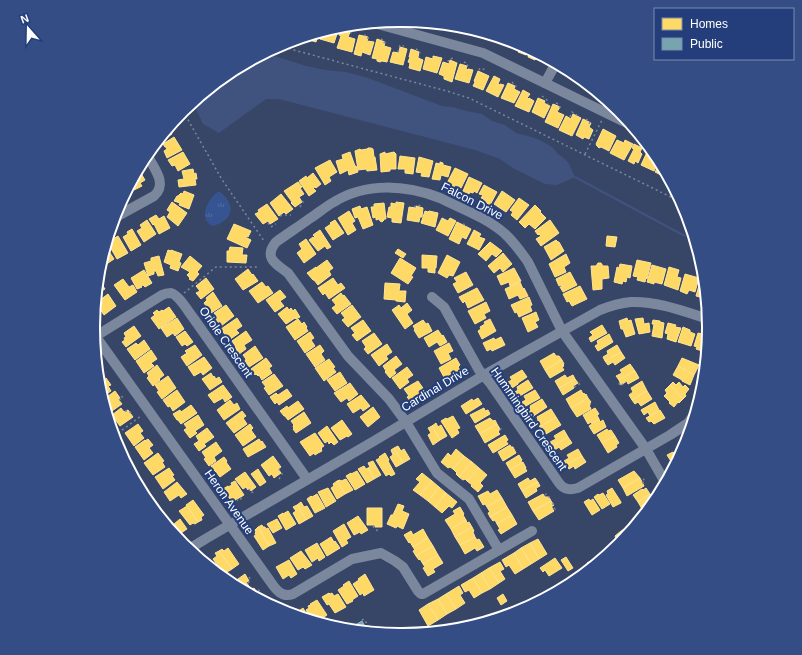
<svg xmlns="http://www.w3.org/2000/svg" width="802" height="655" font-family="Arial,sans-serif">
<defs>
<pattern id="park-tufts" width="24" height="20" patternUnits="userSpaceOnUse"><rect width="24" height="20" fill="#365491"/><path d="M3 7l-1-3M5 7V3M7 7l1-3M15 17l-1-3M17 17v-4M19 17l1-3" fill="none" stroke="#546ea2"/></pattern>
</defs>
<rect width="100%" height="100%" fill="#374666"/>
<path fill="url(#park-tufts)" d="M218,192H220C229,199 236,211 225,220C222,223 217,224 213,226C198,220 207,199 218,192Z"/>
<polygon fill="#3f537e" points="264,54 278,57 306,66 325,70 346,72 368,78 442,106 452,107 467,111 482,114 492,121 505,125 516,133 528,136 540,140 552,147 558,154 565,159 569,164 575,177 557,185 545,184 513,168 500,159 475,150 279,99 266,99 219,133 203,124 193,103 230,72"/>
<g fill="#ffd966" stroke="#ffe494">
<polygon points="468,28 482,32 482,36 474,34 474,32 467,30"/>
<polygon points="331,29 338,31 334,43 320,39 322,32"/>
<polygon points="341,29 350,32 348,37 355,39 352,52 337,48 341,36 339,35"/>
<polygon points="319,33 316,42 303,38"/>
<polygon points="359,35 368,37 367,41 374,42 370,55 362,52 361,56 354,54"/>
<polygon points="500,38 513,42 512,45 504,42 503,45 498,42"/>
<polygon points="377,39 385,42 384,46 391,48 387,62 382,61 380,62 377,61 377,59 372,58"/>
<polygon points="516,43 529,49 526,55 518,52 520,49 514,46"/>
<polygon points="400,47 407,49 403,65 390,62 393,52 399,53"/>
<polygon points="411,49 419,52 418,58 423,60 420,71 409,68 410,63 408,62 410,57 409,57"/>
<polygon points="531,50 544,57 542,61 536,58 535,60 528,57"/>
<polygon points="433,56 442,58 437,73 423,69 426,57 433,59"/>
<polygon points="450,60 457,63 452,82 444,79 444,76 439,74 443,62 449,64"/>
<polygon points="460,64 467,66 466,69 468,70 468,69 473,70 469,83 455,79"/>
<polygon points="568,70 572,72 580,79 578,82 571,79 573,76 571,75 572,72"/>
<polygon points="478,71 489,76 483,90 473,86 475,82 474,81"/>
<polygon points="494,76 500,79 498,84 500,85 500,84 504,85 498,97 486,91"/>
<polygon points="508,83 515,86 514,89 520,92 514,103 501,98"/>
<polygon points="523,90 530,94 527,98 529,99 529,98 534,101 529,112 515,106"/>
<polygon points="538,98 545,101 544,103 550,106 544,118 532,112"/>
<polygon points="553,104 560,107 557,112 564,115 558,128 545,122"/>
<polygon points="573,114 581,118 572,136 559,130 566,116 571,119"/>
<polygon points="583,119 591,123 589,127 593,130 589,139 584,137 583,139 576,135"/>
<polygon points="169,128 172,134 158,143 157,142"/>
<polygon points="603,129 616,136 609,151 601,147 599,148 597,146 596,144"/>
<polygon points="174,137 182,150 167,158 164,151 167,149 166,147 165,147 163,144"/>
<polygon points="617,140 624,143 625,140 633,144 624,160 610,153"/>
<polygon points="634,144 642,148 640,152 642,154 638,163 635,161 634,164 628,161 634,149 632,148"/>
<polygon points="368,148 371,148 373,149 374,157 375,157 377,170 367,171 366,169 358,170 355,151 360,149 361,150 367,149"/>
<polygon points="648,150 653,152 659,161 654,171 641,165"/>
<polygon points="183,152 190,164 178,171 175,165 172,166 168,160"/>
<polygon points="350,152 355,166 356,166 358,172 349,175 348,170 340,174 336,161 343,159 342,155"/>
<polygon points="385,152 385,154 394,152 396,154 396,169 390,169 390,171 381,172 380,154"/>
<polygon points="400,156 415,158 413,174 405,173 405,169 398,169"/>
<polygon points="419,157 433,161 429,177 421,176 422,173 416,172"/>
<polygon points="330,160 337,172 329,177 331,181 325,185 315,168"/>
<polygon points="440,162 443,163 443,165 451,167 448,177 441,175 440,180 432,179 436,163 440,164"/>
<polygon points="660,163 669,179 655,172"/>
<polygon points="455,168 468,174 461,188 455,185 454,187 447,183"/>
<polygon points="193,169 194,174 196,173 197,179 195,179 196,185 179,187 178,180 184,179 182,171"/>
<polygon points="139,170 145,180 140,183 142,186 134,190 131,184 138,171"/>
<polygon points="313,173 321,184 316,188 315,187 313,188 316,191 309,196 299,181 306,176 307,178"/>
<polygon points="469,177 482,183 477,193 474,191 473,193 470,192 469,194 463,191"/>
<polygon points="298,182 302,187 300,188 304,194 299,197 302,202 295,207 291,203 292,202 284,191"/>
<polygon points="484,185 497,192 490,205 483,201 484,199 481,198 483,195 479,194"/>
<polygon points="184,191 194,195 189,209 179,205 180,203 174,201 177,196 178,196 181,193 183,194"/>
<polygon points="502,191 515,200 506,212 494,204"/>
<polygon points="281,194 293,209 286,214 284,212 279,216 270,203"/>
<polygon points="519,198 529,205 517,220 511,215 513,212 510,210"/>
<polygon points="172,202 187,213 178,226 167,217 170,212 167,210"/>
<polygon points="396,202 404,203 401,223 392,222 392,218 387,217 389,207 391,207 391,203 396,204"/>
<polygon points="384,203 386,219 384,219 384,220 382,222 380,221 379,219 376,220 376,217 373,218 371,207 374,207 374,204"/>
<polygon points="267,204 278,219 270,224 268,221 263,224 255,214 259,212 258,210"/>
<polygon points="535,205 541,211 540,212 546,218 535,229 529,224 525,228 519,222"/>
<polygon points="360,206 361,209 367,207 373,225 363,229 358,217 355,218 352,209"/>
<polygon points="416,206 423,208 422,217 420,217 419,222 407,220 409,207 416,208"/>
<polygon points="349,211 355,221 352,223 356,230 348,235 338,218"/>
<polygon points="425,211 428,212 429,211 438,213 435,227 421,223"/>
<polygon points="156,215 159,219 164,216 170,228 159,234 154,224 153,225 149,219"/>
<polygon points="442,218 448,221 450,218 456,221 448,236 436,230"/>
<polygon points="147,220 156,234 144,242 137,231 142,228 140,225"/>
<polygon points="335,220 344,233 333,240 325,228 331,224 330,223"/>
<polygon points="550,220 559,233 541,246 536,239 541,236 539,234 538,235 535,231"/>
<polygon points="457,222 471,229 466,239 462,237 459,244 449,239"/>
<polygon points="234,224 251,231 248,237 246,236 245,237 251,240 247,248 227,239"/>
<polygon points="132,229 141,245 131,251 123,237 128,234 127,232"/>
<polygon points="320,230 331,247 327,249 325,246 318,251 309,240 313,237 313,238 315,237 313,235"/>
<polygon points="474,230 481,234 479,237 485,239 479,250 467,244"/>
<polygon points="118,236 128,253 117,259 109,245 114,242 113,239"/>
<polygon points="607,236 617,237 615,247 606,246"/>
<polygon points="306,239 316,254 304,263 297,253 302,249 299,244"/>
<polygon points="556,240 558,242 559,242 564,251 551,260 544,247"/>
<polygon points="490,242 502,251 496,257 492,254 486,261 478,254"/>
<polygon points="106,247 114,259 102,267 100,265"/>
<polygon points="230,247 243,248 242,255 247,255 246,263 227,262 227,251 229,251"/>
<polygon points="398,249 406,254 403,258 395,253"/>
<polygon points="168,250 171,251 171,250 182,254 179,262 181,263 178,271 170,268 171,265 164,262"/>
<polygon points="503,253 512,264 503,272 500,268 494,273 488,266"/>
<polygon points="566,254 570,263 564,267 566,272 555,277 549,264"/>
<polygon points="422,255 437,256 436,268 435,268 435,273 428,272 428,268 422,268"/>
<polygon points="447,255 460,262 453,276 449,275 447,278 438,273"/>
<polygon points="159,256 164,275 158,276 156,271 154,271 154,274 148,276 144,263 151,261 151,258"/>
<polygon points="190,256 202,266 197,272 199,274 193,281 189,279 190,278 187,275 190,272 181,267"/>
<polygon points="400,258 416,268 411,276 413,277 408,284 391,273"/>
<polygon points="327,260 333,268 329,271 331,275 318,285 314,280 313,280 307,273 316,267 316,268"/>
<polygon points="637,260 651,263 647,279 646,278 645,282 637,280 638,277 633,276"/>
<polygon points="598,263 601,263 603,266 608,266 609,278 602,279 602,289 593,290 591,266 596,266"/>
<polygon points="620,264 632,266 630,278 627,277 626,282 623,281 622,284 614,282 617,267 619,268"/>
<polygon points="652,265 666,269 662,284 654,282 654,284 647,282"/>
<polygon points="669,267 679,270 677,277 681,278 678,290 664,285"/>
<polygon points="514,268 521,281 510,286 509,282 501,285 497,276"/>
<polygon points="248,269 252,275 253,274 258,281 243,290 235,279"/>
<polygon points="144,270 152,283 145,287 143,285 141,286 142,287 137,289 131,278"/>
<polygon points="466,272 473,285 458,293 453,284 457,282 454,278"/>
<polygon points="570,272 577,285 563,292 560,287 562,287 561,285 559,286 556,279"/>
<polygon points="685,274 699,278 695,292 689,290 687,294 680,291"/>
<polygon points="206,278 214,289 201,299 196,293 200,291 196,286"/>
<polygon points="333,278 338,285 341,283 345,288 329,299 325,293 323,295 318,288"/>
<polygon points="123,279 129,287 133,285 137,292 125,300 114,285"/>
<polygon points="99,280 105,289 97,294 100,297 96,300 98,281"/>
<polygon points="703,281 705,296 704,298 696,296 700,282 703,283"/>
<polygon points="262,282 266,287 268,286 273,293 258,303 249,291"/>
<polygon points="520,282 523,289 524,288 528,296 520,299 518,295 509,299 505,289"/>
<polygon points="385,283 400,284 399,291 406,291 405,302 396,301 396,300 384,299"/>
<polygon points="580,286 587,299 572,306 569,301 567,302 563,294"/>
<polygon points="477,288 484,300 468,308 465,301 463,303 459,297"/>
<polygon points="280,290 286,297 280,301 284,306 275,312 266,300"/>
<polygon points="213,292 222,306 211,313 204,303 207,300 206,298"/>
<polygon points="341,293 343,296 344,295 351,304 337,314 332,308 336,305 332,300"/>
<polygon points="108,294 116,306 104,315 100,309 98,310 96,306 96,303"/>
<polygon points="529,297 532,305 530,306 532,311 519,317 517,312 515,313 511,305"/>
<polygon points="486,302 490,311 484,314 486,318 475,324 468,311"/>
<polygon points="407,303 412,310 407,314 413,323 405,329 392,310 399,305 401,308"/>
<polygon points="226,305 234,316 221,326 215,318 217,317 214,313"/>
<polygon points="352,305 361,317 348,327 342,320 345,318 341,313"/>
<polygon points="169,307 176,317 159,329 151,318 155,315 153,313 157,310 159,312 162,310 163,311"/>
<polygon points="287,307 289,310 291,308 293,311 295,309 300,317 296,319 295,318 286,324 278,314"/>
<polygon points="536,312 539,320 535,322 538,327 528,332 522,318"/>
<polygon points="177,318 184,329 175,336 173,333 167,337 161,328"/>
<polygon points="237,318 242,326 236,330 239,333 229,340 221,329"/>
<polygon points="627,318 628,321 631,320 635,334 626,337 623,329 621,329 619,321"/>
<polygon points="643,318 644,324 649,323 650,332 639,334 635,319"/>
<polygon points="298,319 302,324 304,322 307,327 306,328 308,331 295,340 286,327"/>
<polygon points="490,319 496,331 482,339 478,331 481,329 480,327 485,324 484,322"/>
<polygon points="363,320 371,331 357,341 352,335 355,333 351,328"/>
<polygon points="423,320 426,324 428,323 432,331 419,338 414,330 415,329 413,326"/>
<polygon points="653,320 660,321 660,322 664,323 662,338 652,336 654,324 652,324"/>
<polygon points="668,323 676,325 675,327 681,328 676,342 667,339 668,334 665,333"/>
<polygon points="602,325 607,333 591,342 589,338 593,335 590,332"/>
<polygon points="134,326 141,336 126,347 122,342 125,340 124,338 126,337 124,333"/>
<polygon points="683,327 690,330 690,332 695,334 691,346 678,342"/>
<polygon points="438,330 442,336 443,335 447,342 440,346 437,342 429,347 424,338"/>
<polygon points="185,331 193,342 187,346 185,344 182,346 176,337"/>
<polygon points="246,331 252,340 244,345 246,349 239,354 235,347 236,347 232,341"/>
<polygon points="310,332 314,338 311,340 315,346 305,353 297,341"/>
<polygon points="374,333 382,344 368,354 364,349 366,347 362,341"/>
<polygon points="698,333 706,335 705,337 708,337 706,350 702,349 702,351 696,349 697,347 694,346"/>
<polygon points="609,334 613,342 598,351 595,346 598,344 597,341"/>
<polygon points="501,337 505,345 492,351 491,349 487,351 483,343 494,338 495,340"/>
<polygon points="144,340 150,349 135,360 127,349 136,343 138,345"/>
<polygon points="449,343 453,351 448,353 451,359 441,364 434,351"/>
<polygon points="387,344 392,352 386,356 388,359 379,366 371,355"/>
<polygon points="195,345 202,355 187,366 181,357 187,353 185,351"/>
<polygon points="320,345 324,351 321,354 325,360 315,367 306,354"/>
<polygon points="617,345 621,352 605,361 603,357 608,354 607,351"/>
<polygon points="255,346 263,358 249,367 245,361 246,359 243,355"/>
<polygon points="151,350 157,359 151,363 154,366 144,373 136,361"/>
<polygon points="621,352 625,358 615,365 613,362 608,365 605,361"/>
<polygon points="554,353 556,356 559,356 562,360 545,370 540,361"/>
<polygon points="396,356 402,364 394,370 396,373 390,378 385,372 386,371 383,366"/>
<polygon points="204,357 212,368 203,375 201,372 194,376 188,367"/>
<polygon points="266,358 272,366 269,368 272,373 262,380 259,375 258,376 256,374 255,375 251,369"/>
<polygon points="456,358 460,365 458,367 461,372 446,381 439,368"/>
<polygon points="682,358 699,365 694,375 678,366"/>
<polygon points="329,359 335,367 333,368 336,372 324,381 315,368"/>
<polygon points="562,360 564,364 563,365 564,366 562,367 564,370 550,378 545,370"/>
<polygon points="630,364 635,371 619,380 616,376 622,373 620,370"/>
<polygon points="157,365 164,375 159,379 160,380 153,386 147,378 149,376 147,373"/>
<polygon points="678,366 694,375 690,385 682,381 682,380 673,375"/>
<polygon points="407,367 413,375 407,379 409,382 400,389 392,378"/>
<polygon points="522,370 527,377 518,383 518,384 512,388 508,382 512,380 510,377"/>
<polygon points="635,371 639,378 628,384 627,381 621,385 619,380"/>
<polygon points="340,372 347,383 335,391 327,380"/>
<polygon points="211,373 213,377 214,376 216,379 219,377 222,382 210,390 202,379"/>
<polygon points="274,374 283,386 269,395 264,388 266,387 262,382"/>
<polygon points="565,375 567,378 573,375 575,379 559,388 555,381"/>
<polygon points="168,376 176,388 162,399 157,392 159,391 155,385"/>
<polygon points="106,378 111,385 108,386 111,391 102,397 99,383"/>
<polygon points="575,379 578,383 573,386 574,388 563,395 559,388"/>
<polygon points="528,380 533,388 518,397 515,392 518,390 517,387"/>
<polygon points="418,381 425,391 411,402 407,397 409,396 404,389"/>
<polygon points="642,381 647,391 632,400 629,395 633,392 631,388"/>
<polygon points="673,382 676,385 679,382 683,387 685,385 689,389 685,394 686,396 683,399 670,385"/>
<polygon points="350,383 358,394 349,401 347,398 341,402 334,393"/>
<polygon points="223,385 232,397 225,402 223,398 214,403 208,395"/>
<polygon points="670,385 683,399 679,403 678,402 674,407 669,403 670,402 664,396 667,393 665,390"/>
<polygon points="287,389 292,396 279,405 277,402 275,404 270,397 276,393 278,395"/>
<polygon points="177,390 185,402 173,411 170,406 168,407 163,400"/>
<polygon points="535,390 540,398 524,407 522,402 526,400 524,396"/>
<polygon points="581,390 583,394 584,393 585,395 586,394 588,398 571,408 566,399"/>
<polygon points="115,391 120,398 118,399 122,404 109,413 106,408 103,400"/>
<polygon points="647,391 652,399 641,406 638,402 635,404 632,400"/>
<polygon points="361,395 370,406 363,411 361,408 353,413 347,404"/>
<polygon points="478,398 482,404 466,414 461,406 472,399 473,401"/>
<polygon points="588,398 591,402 590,403 590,405 589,405 591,409 577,417 571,408"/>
<polygon points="542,399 547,407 532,417 527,410 531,407 530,406"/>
<polygon points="230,400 234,405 237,403 240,409 224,420 217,410"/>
<polygon points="298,401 304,409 288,420 285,416 284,416 280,411 287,406 288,408"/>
<polygon points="655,402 659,410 650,416 648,412 644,415 641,410"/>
<polygon points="191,405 197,413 181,424 178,420 177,420 173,414 180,410 181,412"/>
<polygon points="373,407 380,417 368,427 360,417"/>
<polygon points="121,408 124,412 128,410 133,417 120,426 112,415"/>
<polygon points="484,408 485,411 488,410 490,414 475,423 470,415"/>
<polygon points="595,408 599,414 597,415 599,419 592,424 591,422 588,424 583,415"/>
<polygon points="551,409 556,417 540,427 537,422 538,420 537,417"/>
<polygon points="660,410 665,418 654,424 651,421 649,422 646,418"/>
<polygon points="242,411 246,416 243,418 247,424 234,433 226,423"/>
<polygon points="304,412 311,423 296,433 293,429 294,429 293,426 294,425 291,421"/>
<polygon points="198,415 204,425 195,431 197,433 190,438 184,430 187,428 184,424"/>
<polygon points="453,416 460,428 457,429 459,433 452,438 441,421 446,418 447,419"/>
<polygon points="556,417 561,425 546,434 545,431 543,432 540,427"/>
<polygon points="490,418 492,420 494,421 495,420 497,424 480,434 475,426"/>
<polygon points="599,419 600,422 603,420 606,427 594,434 589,426"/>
<polygon points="342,420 352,434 348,437 347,436 340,440 331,428"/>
<polygon points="436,423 438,427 441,425 447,436 440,440 432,426"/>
<polygon points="138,424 143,431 140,433 144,438 134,446 125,433"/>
<polygon points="250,424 253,428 251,430 256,437 243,446 235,435"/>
<polygon points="497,424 500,429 499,430 499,431 498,432 500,434 485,443 480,434"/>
<polygon points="327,426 338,442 334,445 331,442 329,444 328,441 325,443 318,433"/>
<polygon points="432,426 440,440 433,445 428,435 431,433 428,428"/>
<polygon points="207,428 214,437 204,444 206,446 199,451 194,444 199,441 196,436"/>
<polygon points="607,429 608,431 611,430 615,436 602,443 597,435"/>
<polygon points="564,430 568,437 553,446 550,442 556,439 554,436"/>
<polygon points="315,433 324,446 321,448 322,449 321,449 322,451 318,453 315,455 314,453 310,456 300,442"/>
<polygon points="505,435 508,440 506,441 508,444 493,453 488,445"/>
<polygon points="615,436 619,443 616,445 617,447 608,453 602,443"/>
<polygon points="568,437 572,443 561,450 559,447 555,450 553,446"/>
<polygon points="148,439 153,445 149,448 153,453 144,460 135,447 145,440 145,441"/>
<polygon points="259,439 261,442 262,441 266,447 248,457 243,449"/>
<polygon points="216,442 222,451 214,457 216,461 209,466 204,459 206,458 202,452"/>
<polygon points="510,445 511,447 513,447 516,453 503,461 498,452"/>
<polygon points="398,446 401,451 404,449 410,459 403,463 394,448"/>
<polygon points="394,448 403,463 396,467 390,457 393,455 391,450"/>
<polygon points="456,449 464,456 453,469 450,467 448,468 441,462 448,453 451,456"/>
<polygon points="578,449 582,456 566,465 564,461 569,458 567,455"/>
<polygon points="679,450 681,453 674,466 667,455 673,452 674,453"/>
<polygon points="158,453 164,461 162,462 165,467 153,475 144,463"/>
<polygon points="385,453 389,460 388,461 395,474 391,476 389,474 386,476 376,460 380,458 379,457"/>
<polygon points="519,455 522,460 521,461 522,463 510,470 506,463"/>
<polygon points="273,456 281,467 278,469 281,473 274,478 272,474 269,476 261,465"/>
<polygon points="464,456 472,462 459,477 456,474 457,473 453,469"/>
<polygon points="582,456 586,462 575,469 574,466 569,469 566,465"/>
<polygon points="224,457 227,461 226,462 231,469 220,477 211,466"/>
<polygon points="373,461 381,475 374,479 368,468 370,467 368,463"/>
<polygon points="472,462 479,468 467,481 465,479 463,480 459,477"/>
<polygon points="523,462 526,468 525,468 527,471 515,478 510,470"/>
<polygon points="364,466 366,469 368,468 374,479 367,483 358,469"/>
<polygon points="169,468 174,475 172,476 175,480 163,489 155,477"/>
<polygon points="479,468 487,475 480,483 483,486 478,492 471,486 472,485 467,481"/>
<polygon points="258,469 266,482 260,486 251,474"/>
<polygon points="357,471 365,484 355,490 346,476 351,473 351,474"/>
<polygon points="634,471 640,478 623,488 618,480"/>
<polygon points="245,472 256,487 251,491 249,488 248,490 246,487 243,489 235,479"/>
<polygon points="422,473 432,481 420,495 413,490 420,482 416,479"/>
<polygon points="528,478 530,481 535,478 538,482 522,491 518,484"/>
<polygon points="640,478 644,486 627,496 623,488"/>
<polygon points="346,479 353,490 345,494 337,481 340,480 341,481"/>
<polygon points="235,481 244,495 232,502 223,489 228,486 228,487 232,485 231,483"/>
<polygon points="337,481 345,494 337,499 331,488 334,486 333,484"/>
<polygon points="432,481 439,487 428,501 420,495"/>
<polygon points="177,482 187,494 181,498 179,495 170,501 164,492"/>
<polygon points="538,482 540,486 536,488 537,491 526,498 522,491"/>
<polygon points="439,487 446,493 435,507 428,501"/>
<polygon points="328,488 336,501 326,507 318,492"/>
<polygon points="612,488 621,502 621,503 613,507 606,495 608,494 607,491"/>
<polygon points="646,488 650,494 638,502 633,495 642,489 643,490"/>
<polygon points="497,490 502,498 487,507 485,504 483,505 478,496 488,491 490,494"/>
<polygon points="446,493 457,502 452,508 449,506 442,513 435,507"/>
<polygon points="603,493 610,504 602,509 594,497 598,494 599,495"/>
<polygon points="317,494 325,508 315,513 307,499 311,496 312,497"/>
<polygon points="543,494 545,497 549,497 551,501 533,511 528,502"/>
<polygon points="650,494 653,498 651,499 653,502 642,509 638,502"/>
<polygon points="502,498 507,507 490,517 488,513 490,512 487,507"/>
<polygon points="589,499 590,501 593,499 600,510 592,515 584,502"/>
<polygon points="193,500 204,515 201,517 202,520 198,522 186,505"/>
<polygon points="551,501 554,505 552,506 552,508 554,511 539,520 533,511"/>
<polygon points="301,502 304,507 307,506 313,516 306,520 297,505"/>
<polygon points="398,504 404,506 402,511 409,514 403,529 397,526 396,528 387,524 391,515 393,515"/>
<polygon points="297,505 306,520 299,524 293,513 296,511 293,507"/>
<polygon points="187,506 198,522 195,524 193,523 190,525 179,511"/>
<polygon points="460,507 464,514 463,515 466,520 451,529 445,520 455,514 453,511"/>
<polygon points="507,507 512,515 497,524 495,520 493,521 490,517"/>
<polygon points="367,508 382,508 382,527 375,527 375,525 367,525"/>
<polygon points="288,511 296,524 286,530 278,516 283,513 283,514"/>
<polygon points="512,515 517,524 501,534 498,530 500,529 497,524"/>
<polygon points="358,516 368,530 361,534 360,532 354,535 347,523"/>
<polygon points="180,519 187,529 181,533 174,524"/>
<polygon points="277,519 282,528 273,533 267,524"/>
<polygon points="466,520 467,523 469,522 472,527 455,537 451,529"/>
<polygon points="174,524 181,533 176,536 169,527"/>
<polygon points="344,524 351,537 346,540 348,543 342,547 333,531"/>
<polygon points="262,525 263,527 265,527 266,529 268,528 276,543 269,546 258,527"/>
<polygon points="258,527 269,546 263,550 254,536 256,535 255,533 256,532 255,530"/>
<polygon points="472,527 474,531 473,532 475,537 460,545 455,537"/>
<polygon points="628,527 630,531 625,537 621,531"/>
<polygon points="423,529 428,538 413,547 410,542 409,543 404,535 411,531 413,535"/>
<polygon points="621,531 625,537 619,544 615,536"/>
<polygon points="331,537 334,542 335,541 340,548 327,556 320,544"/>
<polygon points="475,537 477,540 479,539 484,547 477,551 475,548 465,554 460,545"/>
<polygon points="428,538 433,546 416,556 413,551 415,550 413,547"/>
<polygon points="538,539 547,554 539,559 530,543"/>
<polygon points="317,543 325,557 319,561 318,558 312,562 305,550"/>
<polygon points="530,543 539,559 531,564 521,548"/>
<polygon points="433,546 438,555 423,564 420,559 419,560 416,556"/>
<polygon points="228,548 239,564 232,569 219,551 222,549 224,551"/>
<polygon points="521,548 531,564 523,569 514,553"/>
<polygon points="219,551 232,569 224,574 213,559 217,556 215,553"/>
<polygon points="301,551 312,565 305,569 303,567 298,570 290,558"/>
<polygon points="514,553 523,569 515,574 509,565 506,567 502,560"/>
<polygon points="438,555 443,563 433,569 435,572 428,576 423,568 425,567 423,564"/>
<polygon points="606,555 582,574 580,571 588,566 587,563 592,560 594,562"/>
<polygon points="566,557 573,568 568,571 561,560"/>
<polygon points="555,558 562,568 549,576 545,570 543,572 540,568"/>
<polygon points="209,559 220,574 219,574 204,562"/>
<polygon points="289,560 297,574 291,578 289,575 283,579 276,567"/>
<polygon points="500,562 504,569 500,571 505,579 499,583 489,568"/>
<polygon points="489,568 499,583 490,589 481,573"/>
<polygon points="481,573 490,589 482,593 473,578"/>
<polygon points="245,574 249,581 246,582 251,589 246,592 231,584"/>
<polygon points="365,574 374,590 364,596 363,593 360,595 353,584 359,580 358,579"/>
<polygon points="473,578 482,593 474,598 469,590 465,592 461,585"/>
<polygon points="349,581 358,596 352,600 353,601 347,604 338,590 344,586 343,585"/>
<polygon points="459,586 463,593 460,595 465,603 456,609 446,594"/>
<polygon points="254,588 258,594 257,595 258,598 248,592"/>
<polygon points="329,593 330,594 332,593 334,596 338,594 346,607 335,613 329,604 327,605 322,597"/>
<polygon points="446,594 456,609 447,614 438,599"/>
<polygon points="503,594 507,601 501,605 497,598"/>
<polygon points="438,599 447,614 438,620 428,604"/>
<polygon points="317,600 327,615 317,622 312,620 306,610 309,608 308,606 311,605 310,604"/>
<polygon points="428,604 438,620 428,626 419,610"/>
<polygon points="303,608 310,620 296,615 297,615 296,613"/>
</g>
<polygon fill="#76a5af" stroke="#9fc0c7" points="362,621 368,632 347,630"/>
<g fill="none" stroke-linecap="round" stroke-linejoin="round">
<polyline stroke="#3f537e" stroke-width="2" points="575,177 681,234 694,239"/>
<g stroke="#7b879d" stroke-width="1.5" stroke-dasharray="2 3" stroke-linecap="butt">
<polyline points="346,30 351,32 350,36"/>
<polyline points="364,35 368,36 368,40"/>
<polyline points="381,39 385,41 383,45"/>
<polyline points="279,46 368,70 447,91 469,98 681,202"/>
<polyline points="416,49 420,51 419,57"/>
<polyline points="398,52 400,45 404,46"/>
<polyline points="448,62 449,59 454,58"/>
<polyline points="464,62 468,64 467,67"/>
<polyline points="479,70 480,68 486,70"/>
<polyline points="512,82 516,86 514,89"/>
<polyline points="542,96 547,100 548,104"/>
<path d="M556,103C562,106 560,107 558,111"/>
<polyline points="183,111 221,178 264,241"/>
<polyline points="570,117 572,112 577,115"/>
<polyline points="586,119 590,122 589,124"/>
<polyline points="585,154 602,120"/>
<polyline points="300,207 303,202 301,199"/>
<polyline points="414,207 417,205 422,206"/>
<polyline points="280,216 283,215 291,215"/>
<polyline points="268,223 271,227 276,224"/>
<polyline points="463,224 468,226"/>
<polyline points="184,293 216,267 258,267"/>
<polyline points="703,332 706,334 707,336"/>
<polyline points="619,383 620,386 626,382"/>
<polyline points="574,387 581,383 580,381"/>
<polyline points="119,400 123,398 120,394"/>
<polyline points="125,411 129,411 132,414"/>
<polyline points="500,430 501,429 500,426"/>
<polyline points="114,436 141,416"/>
<polyline points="279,479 282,474 279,469"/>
<polyline points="642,483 645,482 643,478"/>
<polyline points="249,489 251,493 255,491"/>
<polyline points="545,495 546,494 547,496 551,498"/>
<polyline points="237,499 238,501 242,498"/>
<polyline points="553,503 553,507 555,509 554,509"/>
<polyline points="373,526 374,528 378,531"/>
<polyline points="248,583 250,581 249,575"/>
<polyline points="258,596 259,595 259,589"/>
<polyline points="362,620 364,619 372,632"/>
</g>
<g stroke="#7b879d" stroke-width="10">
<polyline points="374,23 483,53 631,125"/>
<polyline points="545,83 556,63"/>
<path d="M114,218L154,196C168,184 154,168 147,155"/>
<path d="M432,297L444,307L479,370L490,383L559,483C564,490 570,490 578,488L670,435L688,423L694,415"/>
<path d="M94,334L270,581C276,590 282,598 293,594L352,559L381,553L395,561L403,567L418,591L421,594H423L532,531"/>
<path d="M96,336L162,295C164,294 168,293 171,293C179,295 189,313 194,319L307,479"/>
<path d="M189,549L207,538L374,441L484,375L600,310C610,306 620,303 631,302C657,301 683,311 708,319"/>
<path d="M499,550L469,499L437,473L406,422L389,399L348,356L288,273C276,264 263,258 276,242C287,234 298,227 309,219C317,214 325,207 334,202C366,182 406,185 440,198C462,209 485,217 504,233C513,241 521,252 528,262L562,331L646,449L665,482"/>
</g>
</g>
<g text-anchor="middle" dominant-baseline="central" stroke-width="4" stroke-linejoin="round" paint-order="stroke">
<g font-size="12" fill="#fff" stroke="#233e7a">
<text transform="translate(472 201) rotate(27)">Falcon Drive</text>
<text transform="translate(226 342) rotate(55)">Oriole Crescent</text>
<text transform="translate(435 389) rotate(-31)">Cardinal Drive</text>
<text transform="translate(529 419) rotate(55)">Hummingbird Crescent</text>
<text transform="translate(229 502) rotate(55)">Heron Avenue</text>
</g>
</g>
<path d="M0 0H802V655H0ZM400 27H402A300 300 0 0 1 702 327V328A300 300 0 0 1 402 628H400A300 300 0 0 1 100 328V327A300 300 0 0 1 400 27Z" fill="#354d85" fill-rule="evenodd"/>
<path fill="none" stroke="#fff" stroke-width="2" d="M400 27H402A300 300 0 0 1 702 327V328A300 300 0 0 1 402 628H400A300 300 0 0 1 100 328V327A300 300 0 0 1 400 27Z"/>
<rect x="654" y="8" width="140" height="52" fill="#233e7a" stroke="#7b8baf"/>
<rect x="662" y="18" width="20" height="12" fill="#ffd966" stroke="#7b8baf"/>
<text x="690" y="28" font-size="12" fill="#ffffff">Homes</text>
<rect x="662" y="38" width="20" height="12" fill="#76a5af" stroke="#7b8baf"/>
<text x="690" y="48" font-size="12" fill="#ffffff">Public</text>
<g transform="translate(28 28) rotate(340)" stroke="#233e7a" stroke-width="3" paint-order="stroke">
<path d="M0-3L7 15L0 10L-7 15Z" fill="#ffffff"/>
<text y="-6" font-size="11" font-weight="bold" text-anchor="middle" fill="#ffffff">N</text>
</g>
</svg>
